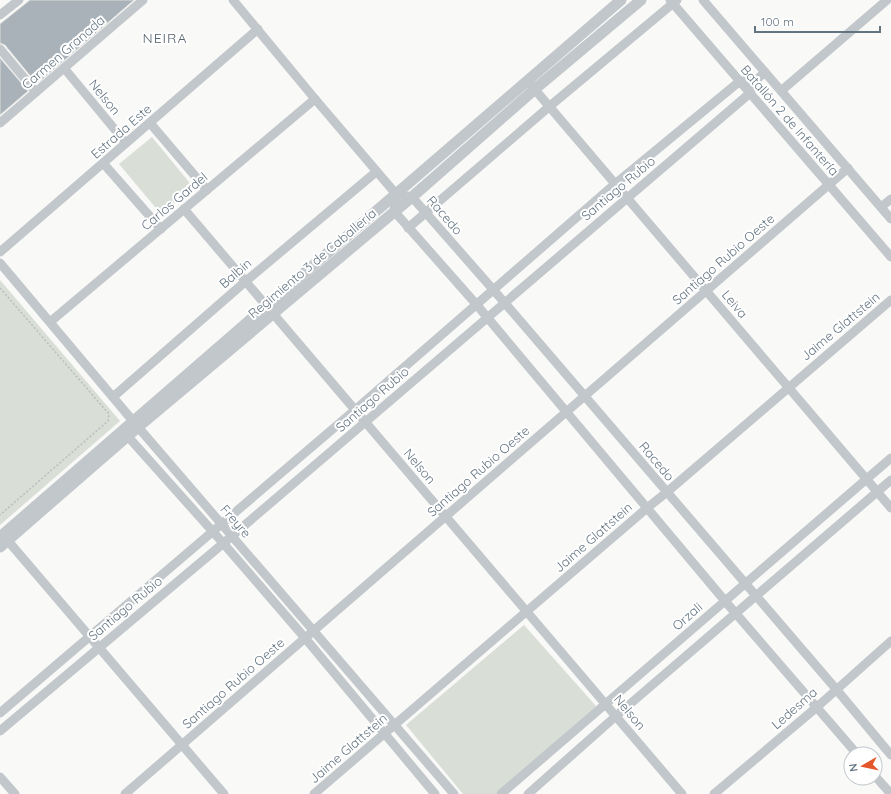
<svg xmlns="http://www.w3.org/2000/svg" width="891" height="794" font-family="Quicksand,sans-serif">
<rect width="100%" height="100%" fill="#f9f9f7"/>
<g fill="#d9ded6">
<polygon points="152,137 193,187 161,214 119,164"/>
<polygon points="0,280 120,421 0,525"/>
<polygon points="524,625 596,706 496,794 463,794 406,725"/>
</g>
<g fill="#a9b2b8" stroke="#dbdbd9">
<polygon points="30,0 134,0 37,84 5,45 0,43 0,24"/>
<polygon points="0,58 28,91 0,115"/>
</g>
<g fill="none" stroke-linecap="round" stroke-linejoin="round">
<polyline stroke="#babec1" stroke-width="1.5" stroke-dasharray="2 2" stroke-linecap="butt" points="0,288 109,414 108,421 0,515"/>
<g stroke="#c2c7cb" stroke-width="9">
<polyline points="233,0 315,99 396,194 412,197 504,302 836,689 891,755"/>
<polyline points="670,0 891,257"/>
<polyline points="703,0 891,219"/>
<polyline points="0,15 19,0"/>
<polyline points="0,49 36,92"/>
<polyline points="64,68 126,143"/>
<polyline points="531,85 891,508"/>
<polyline points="781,91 887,0"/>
<polyline points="0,123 143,0"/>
<polyline points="150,123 207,190"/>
<polyline points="103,163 161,229"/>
<polyline points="396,194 394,211 476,304 725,601 857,754"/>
<polyline points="881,207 891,199"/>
<polyline points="184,209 682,794"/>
<polyline points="408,228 550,106 677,0"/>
<polyline points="0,252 258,29"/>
<polyline points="0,263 138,427 454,794"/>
<polyline points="50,322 315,99"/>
<polyline points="113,397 246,281 376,172"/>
<polyline points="123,431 223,543 305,638 435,794"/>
<polyline points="3,535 224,794"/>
<polyline points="0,713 355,410 615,184 740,81 755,81"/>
<polyline points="0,731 232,536 749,94 755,81 765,72"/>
<polyline points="875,776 891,794"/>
<polyline points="0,777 15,794"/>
<polyline points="125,794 848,168"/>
<polyline points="314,794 647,508 667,492 891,300"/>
<polyline points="501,794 891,458"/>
<polyline points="528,794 616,716 891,480"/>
<polyline points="714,794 817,707 891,641"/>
</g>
<g stroke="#c2c7cb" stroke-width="11">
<polyline points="0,537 266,306 621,0"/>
<polyline points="0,547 138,427 412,197 535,89 641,0"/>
</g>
</g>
<g text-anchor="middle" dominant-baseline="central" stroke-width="4" stroke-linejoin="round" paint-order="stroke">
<g font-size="13" fill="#647582" stroke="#fff">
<text transform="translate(63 52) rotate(-41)">Carmen Granada</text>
<text transform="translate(105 97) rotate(51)">Nelson</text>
<text transform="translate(790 120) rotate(49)">Batallón 2 de Infantería</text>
<text transform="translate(121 131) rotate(-41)">Estrada Este</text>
<text transform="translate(618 188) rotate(-40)">Santiago Rubio</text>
<text transform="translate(174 201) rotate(-40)">Carlos Gardel</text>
<text transform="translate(445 215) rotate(49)">Racedo</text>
<text transform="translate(723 259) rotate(-41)">Santiago Rubio Oeste</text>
<text transform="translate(312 263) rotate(-40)">Regimiento 3 de Caballería</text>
<text transform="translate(235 273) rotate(-41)">Balbin</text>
<text transform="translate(735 304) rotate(50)">Leiva</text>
<text transform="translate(840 326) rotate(-40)">Jaime Glattstein</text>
<text transform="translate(372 399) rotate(-41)">Santiago Rubio</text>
<text transform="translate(657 461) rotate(50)">Racedo</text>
<text transform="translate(420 466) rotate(50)">Nelson</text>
<text transform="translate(478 471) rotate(-41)">Santiago Rubio Oeste</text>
<text transform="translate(236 521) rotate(49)">Freyre</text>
<text transform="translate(593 537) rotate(-41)">Jaime Glattstein</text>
<text transform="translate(125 608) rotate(-40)">Santiago Rubio</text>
<text transform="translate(687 616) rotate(-41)">Orzali</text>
<text transform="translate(233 683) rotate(-41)">Santiago Rubio Oeste</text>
<text transform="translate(794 708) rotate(-41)">Ledesma</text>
<text transform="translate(630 712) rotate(50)">Nelson</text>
<text transform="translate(348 748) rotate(-41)">Jaime Glattstein</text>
</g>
<g font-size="14" letter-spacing="1" fill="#56636d" stroke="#fff">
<text x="165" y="38">NEIRA</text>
</g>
</g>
<g transform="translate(863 766) rotate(261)"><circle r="19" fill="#ffffff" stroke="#c1c8cd"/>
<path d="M0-3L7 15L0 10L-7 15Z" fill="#e4562c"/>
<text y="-6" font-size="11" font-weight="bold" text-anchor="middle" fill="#647582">N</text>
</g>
<path d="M755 26v6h125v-6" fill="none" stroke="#647582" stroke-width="2"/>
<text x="761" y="26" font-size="12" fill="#647582" stroke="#ffffff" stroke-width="3" paint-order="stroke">100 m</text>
</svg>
